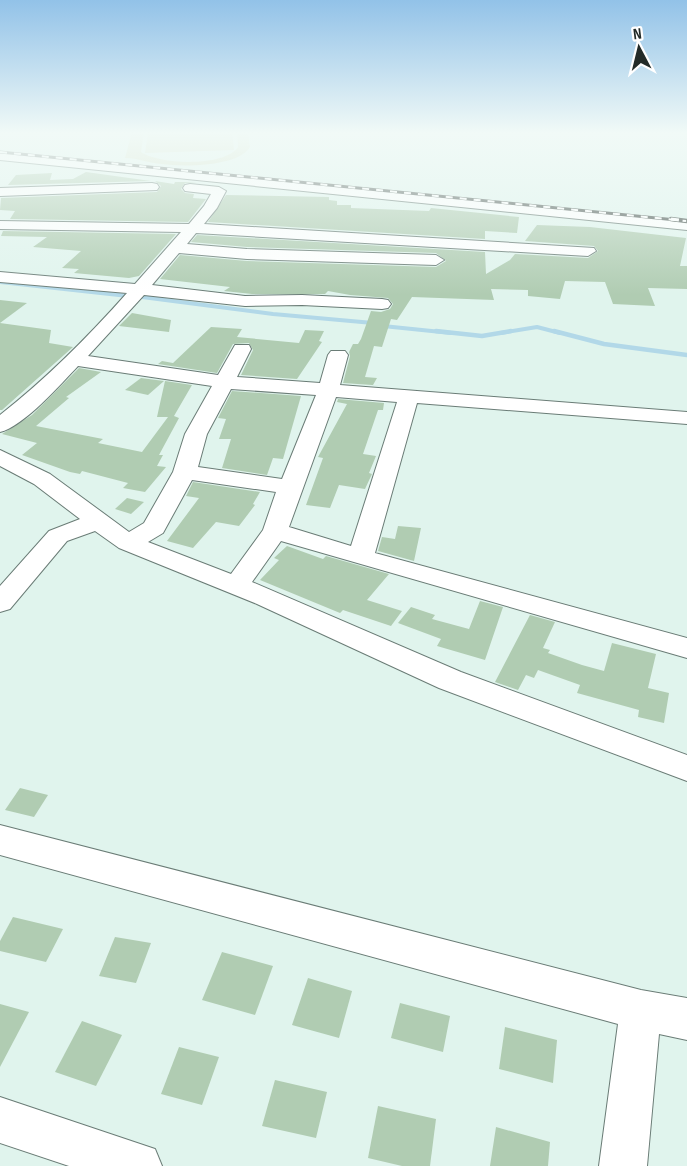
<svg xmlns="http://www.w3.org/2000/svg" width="687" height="1166" font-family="'Sofia Sans Condensed',sans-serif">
<rect width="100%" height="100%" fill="#e0f4ed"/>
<g fill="#d6dfc3">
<path d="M132,132H144L141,152C160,165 225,167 238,147L237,132H248L250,147C238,167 183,167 162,164C149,163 138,158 125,158Z"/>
<polygon points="148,132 232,132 234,150 145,153"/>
</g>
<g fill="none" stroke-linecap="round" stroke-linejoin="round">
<g stroke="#b2d8e8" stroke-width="4">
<polyline points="0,282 128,296"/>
<polyline points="142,297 273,314 373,323"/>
<polyline points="383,326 451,333"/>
<polyline points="501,333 537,327 560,333"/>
</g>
<g stroke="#b2d8e8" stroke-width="4.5">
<polyline points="436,331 482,336 511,331"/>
<polyline points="554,331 604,344 687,355"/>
</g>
</g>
<g fill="#b0ccb2">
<polygon points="86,172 151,181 8,185 16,175 52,173 50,180 73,179"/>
<polygon points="155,181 174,184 175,182 197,182 185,183 181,189 185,193 194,194 193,198 206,199 188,222 10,219 15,211 0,210 1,198 157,192 161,186"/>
<polygon points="226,195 329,197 329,200 337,201 337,205 351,205 351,208 429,211 431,208 519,217 517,233 485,231 485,239 208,222"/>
<polygon points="537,225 590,227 686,238 680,266 687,266 687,289 648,288 655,306 613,304 605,282 565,281 560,299 528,296 528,290 491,289 494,300 412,297 397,320 391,319 382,347 374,346 365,377 377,378 373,385 386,386 343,383 350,356 349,352 353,344 358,344 361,339 371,311 381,312 390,309 393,304 388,298 350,295 328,291 325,294 252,294 224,291 230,287 160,279 180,255 247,261 436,267 446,261 436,253 247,247 191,242 197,235 485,252 486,274 510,260 515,254 588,258 598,251 594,246 525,241"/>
<polygon points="3,231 176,234 139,276 129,278 74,273 79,269 62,268 81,251 33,247 47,237 1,236"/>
<polygon points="0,300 27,303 0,323"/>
<polygon points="132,313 171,320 169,332 119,326"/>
<polygon points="0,323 51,330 49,343 73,347 2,410 0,410"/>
<polygon points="211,327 242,329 237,337 299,343 305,330 324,331 319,341 322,342 297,379 241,375 253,350 249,343 233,344 217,373 158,364 162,361 173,363"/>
<polygon points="79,368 101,372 66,397 69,398 36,426 103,439 98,443 142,452 168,417 157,417 165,381 192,385 174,416 179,418 159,455 163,455 157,466 166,467 145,492 123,488 128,483 82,471 80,474 70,472 22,455 37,443 2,434 32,415"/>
<polygon points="141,378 164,381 148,395 125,390"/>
<polygon points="232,391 301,396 283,459 273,458 267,475 222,468 231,439 219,439 226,419 218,418"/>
<polygon points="338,399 384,403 383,410 378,410 363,454 376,456 369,473 372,474 365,489 339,485 330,508 306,505 323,458 318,457 347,404 337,402"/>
<polygon points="193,482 260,492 253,504 255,505 239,526 216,522 193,548 167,541 199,498 186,496"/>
<polygon points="127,498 144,502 131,514 115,509"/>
<polygon points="398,526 421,528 414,561 378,551 382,537 395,539"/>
<polygon points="287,546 323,559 326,556 389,574 367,600 402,611 391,626 343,610 340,613 260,580 279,560 274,558"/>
<polygon points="480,601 503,607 485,660 437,646 441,639 398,623 411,607 435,615 432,619 469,629"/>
<polygon points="530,615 555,622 543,648 550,650 548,653 582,665 604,671 612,643 656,654 648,688 669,693 664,723 638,717 639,710 577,693 580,685 538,670 534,678 526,675 518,690 495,682"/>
<polygon points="20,788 48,795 34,817 5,810"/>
<polygon points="13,917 63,929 46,962 0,951 0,941"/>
<polygon points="115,937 151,943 136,983 99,976"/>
<polygon points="222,952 273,966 255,1015 202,1000"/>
<polygon points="308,978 352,991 339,1038 292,1025"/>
<polygon points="400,1003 450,1016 443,1052 391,1038"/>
<polygon points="0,1004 29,1012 0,1067"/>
<polygon points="82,1021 122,1035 96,1086 55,1072"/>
<polygon points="505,1027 557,1040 553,1083 499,1069"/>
<polygon points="179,1047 219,1057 202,1105 161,1094"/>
<polygon points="275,1080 327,1092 316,1138 262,1126"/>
<polygon points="378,1106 436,1119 430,1166 402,1166 368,1158"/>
<polygon points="496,1127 550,1142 548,1166 490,1166"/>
</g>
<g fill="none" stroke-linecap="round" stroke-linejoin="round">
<defs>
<g id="minor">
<polygon points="0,152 687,222 687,230 0,160"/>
<polygon points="152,183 157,184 159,187 157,190 0,196 0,188"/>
<path d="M190,184L219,187L226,191L217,208L204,224L594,248L596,251L588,256L196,233L187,244L247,249L436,255L444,260L436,265L247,259L179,253L152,285L245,296L302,295L382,299L388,300L391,304L388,308L382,309L302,305L245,306L144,295L88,356L218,375L235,345H249L251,349L237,377L320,383L328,355L331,351H345L348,355L340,385L687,412V424L417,403L375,553L687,638V658L281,541L252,582L461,672L687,755V781L439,688L257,604L119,548L95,531L67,541L10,609L0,612V586L49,531L80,519L34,484L0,466V450L50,474L129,532L144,523L173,472L185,434L212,386L78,366C61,384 23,427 0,432V415C46,379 88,337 127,293L0,282V272L135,284L181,232L0,229V221L189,224L204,206L211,194L185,191L183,188L185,185ZM231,389L316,395L282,479L198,467L207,434ZM336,397L397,402L351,546L289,527ZM192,480L276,492L263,530L231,574L148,542L163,533Z"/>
<polygon points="0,825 641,990 687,998 687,1040 659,1034 647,1166 599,1166 618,1024 0,855"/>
<polygon points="0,1097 155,1149 162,1166 69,1166 0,1143"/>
</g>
</defs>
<use href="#minor" stroke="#6a7c76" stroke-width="2"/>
<use href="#minor" fill="#fff" fill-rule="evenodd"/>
<defs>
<polyline id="rail-far1" points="0,152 686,221"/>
<polyline id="rail" points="671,219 687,221"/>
</defs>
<use href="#rail-far1" stroke="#4b5551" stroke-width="3"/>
<use href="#rail" stroke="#4b5551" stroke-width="4.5"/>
<use href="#rail-far1" stroke="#fff" stroke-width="2" stroke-dasharray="7" stroke-linecap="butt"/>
<use href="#rail" stroke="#fff" stroke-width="3" stroke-dasharray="8" stroke-linecap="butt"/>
</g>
<linearGradient id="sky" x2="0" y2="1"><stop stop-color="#92c2e8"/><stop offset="0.45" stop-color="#f1faf7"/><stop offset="1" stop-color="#f1faf7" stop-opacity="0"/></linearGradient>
<rect width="687" height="295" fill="url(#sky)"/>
<g transform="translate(639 48) rotate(353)" stroke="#ffffff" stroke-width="4.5" paint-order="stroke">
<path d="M0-4.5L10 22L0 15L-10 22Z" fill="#232b28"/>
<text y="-9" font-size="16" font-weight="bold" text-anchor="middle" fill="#232b28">N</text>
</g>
</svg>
